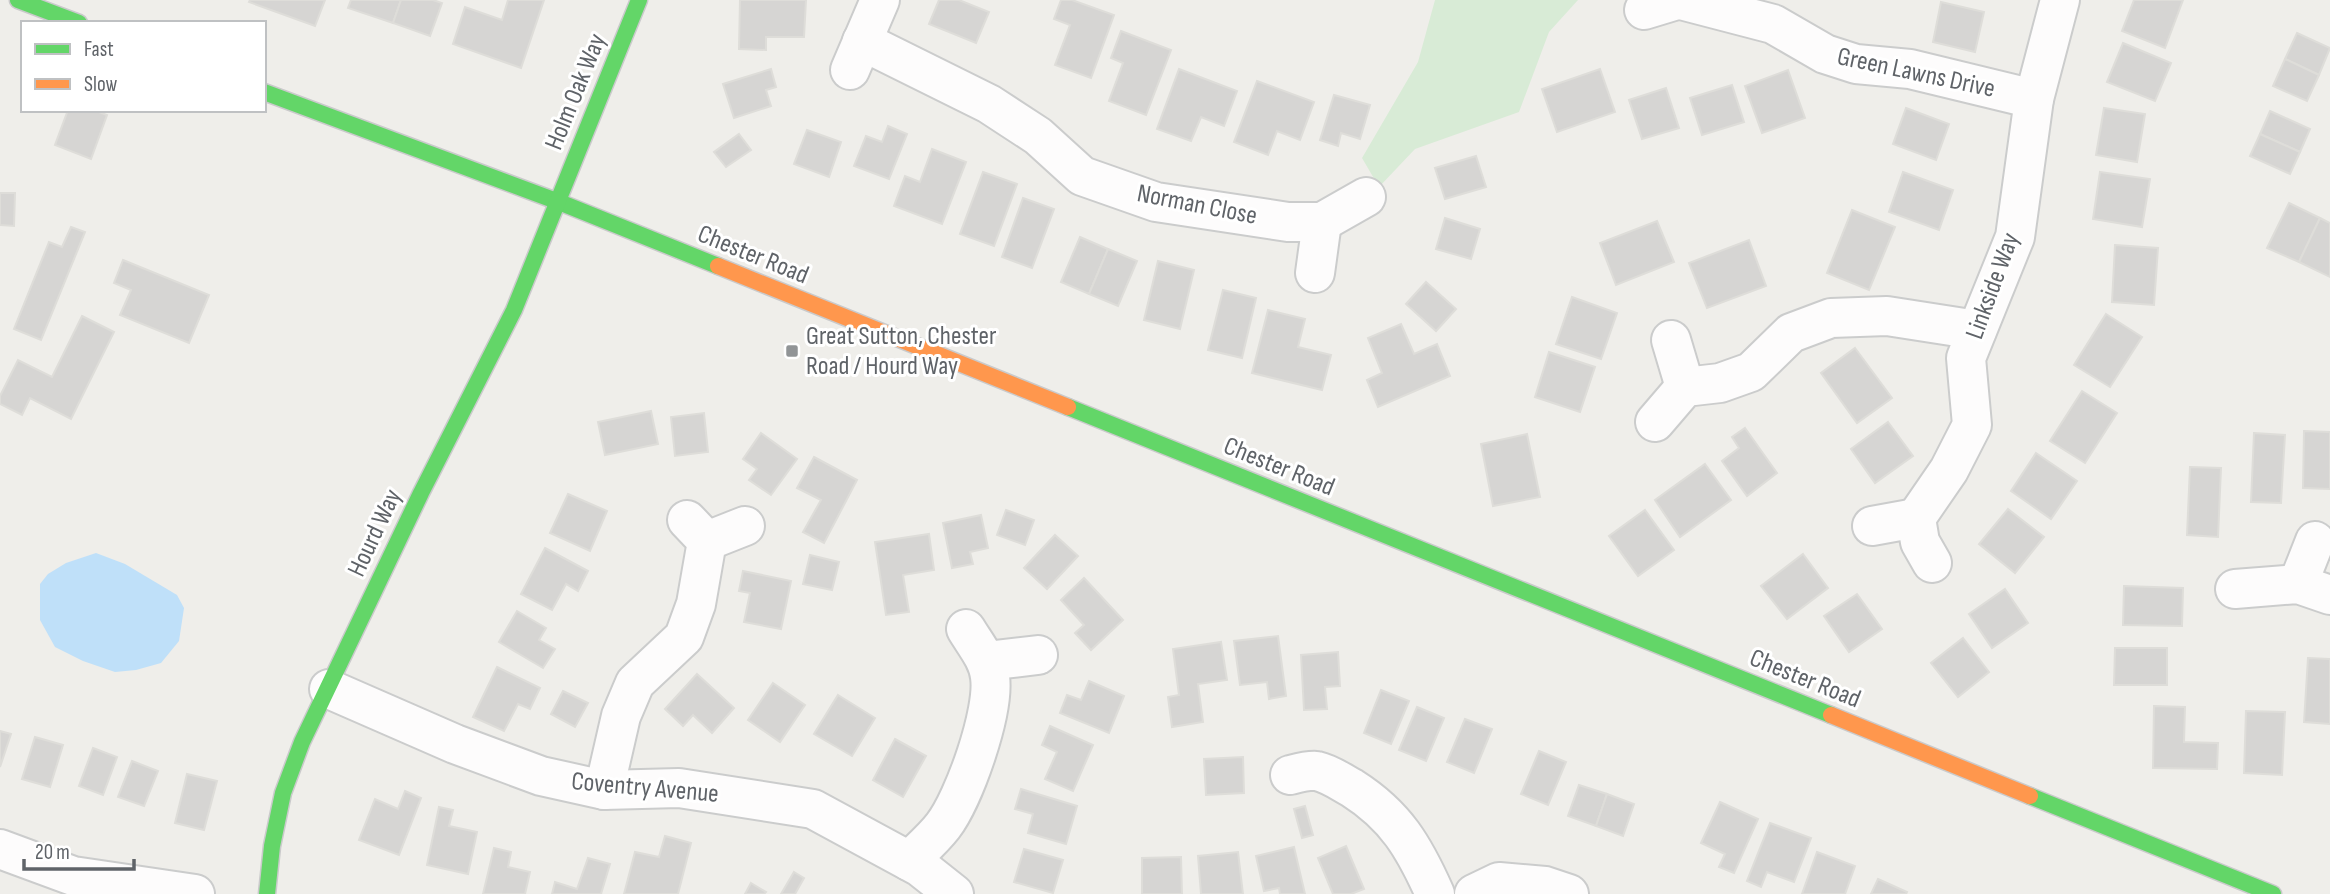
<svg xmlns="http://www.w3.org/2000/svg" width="2330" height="894" font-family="'Sofia Sans Condensed',sans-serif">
<rect width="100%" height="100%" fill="#efeeea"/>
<polygon fill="#d8ebd6" points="1435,0 1578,0 1549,32 1519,112 1415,149 1379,187 1362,158 1418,62"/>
<polygon fill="#bfe0f9" points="96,553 125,564 177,595 184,608 179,641 161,663 136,670 115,672 83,661 55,647 40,620 40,584 48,574 66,563"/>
<g fill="#d6d5d3" stroke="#deddd9" stroke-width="2">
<polygon points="250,0 325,0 315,26 249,2"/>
<polygon points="351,0 401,0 393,23 348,8"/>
<polygon points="401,0 433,0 442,3 430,36 393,23"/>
<polygon points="508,0 544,0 521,68 453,44 465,7 502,20"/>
<polygon points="740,0 806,0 804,37 766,37 766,50 739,49"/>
<polygon points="939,0 959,0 989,12 976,43 929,24"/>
<polygon points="1061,0 1072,0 1114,15 1091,78 1055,65 1070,25 1054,19"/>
<polygon points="2134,0 2183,0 2165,48 2122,31"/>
<polygon points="1941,2 1984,12 1975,52 1933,42"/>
<polygon points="1121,31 1171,50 1146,115 1109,101 1123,63 1111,58"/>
<polygon points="2297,33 2330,48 2319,75 2285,59"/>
<polygon points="2123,43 2171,63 2155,101 2107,82"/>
<polygon points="2285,59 2319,75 2307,101 2273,86"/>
<polygon points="771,69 776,87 766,90 771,106 734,118 723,84"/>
<polygon points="1179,69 1237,91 1224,126 1201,117 1191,141 1157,129"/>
<polygon points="1600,69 1615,112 1557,132 1542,89"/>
<polygon points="1788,70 1805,118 1762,133 1745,86"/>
<polygon points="1257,81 1314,102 1300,140 1277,131 1268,155 1234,142"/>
<polygon points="1732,85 1744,122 1702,135 1690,98"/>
<polygon points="1666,88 1679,128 1642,139 1629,100"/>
<polygon points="1334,95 1370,105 1360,139 1341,133 1338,146 1320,140"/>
<polygon points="1906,108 1949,124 1936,160 1893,144"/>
<polygon points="2104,108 2145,114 2137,162 2096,155"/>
<polygon points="68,110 94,110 107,115 91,159 55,145"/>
<polygon points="2270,111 2310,129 2300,152 2260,134"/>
<polygon points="888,126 907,134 889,179 854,166 866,136 882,142"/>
<polygon points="807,130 841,142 829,177 794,164"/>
<polygon points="739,134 751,150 726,167 714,152"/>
<polygon points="2260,134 2300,152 2290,174 2250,156"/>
<polygon points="932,149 966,162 942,224 894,206 905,176 920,182"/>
<polygon points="1476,156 1486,187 1445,199 1435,168"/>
<polygon points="983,172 1017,184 994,246 960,234"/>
<polygon points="1903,172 1953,190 1939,230 1889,212"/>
<polygon points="2100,172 2150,179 2142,227 2093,219"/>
<polygon points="0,193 15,193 14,226 0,225"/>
<polygon points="1023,198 1054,209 1032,268 1002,257"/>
<polygon points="2289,203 2320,218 2299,262 2267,248"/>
<polygon points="1852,210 1895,227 1869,290 1827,273"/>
<polygon points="1445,218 1480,229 1471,259 1436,249"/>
<polygon points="2320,218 2330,223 2330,277 2299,262"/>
<polygon points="1657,221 1674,262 1616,285 1600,243"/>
<polygon points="71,227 85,232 41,340 14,329 49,242 62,247"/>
<polygon points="1080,237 1108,249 1089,294 1061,282"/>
<polygon points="1749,240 1766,286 1707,308 1689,263"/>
<polygon points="2115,245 2158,248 2154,305 2112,302"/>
<polygon points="1108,249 1137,261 1118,306 1089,294"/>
<polygon points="123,260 209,295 189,343 120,315 131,290 114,283"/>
<polygon points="1158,261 1194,270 1180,329 1144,320"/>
<polygon points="1426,282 1456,309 1436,331 1406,304"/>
<polygon points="1223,290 1256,298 1242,358 1208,350"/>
<polygon points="1572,297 1617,313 1601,359 1556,344"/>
<polygon points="1268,310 1305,319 1298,347 1331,355 1322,390 1252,373"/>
<polygon points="2106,314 2142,337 2110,387 2074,365"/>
<polygon points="82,316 114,332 71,419 30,398 22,415 0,404 0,396 18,360 52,377"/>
<polygon points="1401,324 1414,354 1437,344 1450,376 1378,407 1367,380 1382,373 1368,338"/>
<polygon points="1855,348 1892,398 1857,423 1821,373"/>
<polygon points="1549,352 1595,367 1580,412 1535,397"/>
<polygon points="2082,391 2117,413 2085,463 2050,441"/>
<polygon points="651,411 658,444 605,455 598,422"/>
<polygon points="704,413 708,452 675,456 671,417"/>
<polygon points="1888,422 1913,456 1875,483 1851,449"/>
<polygon points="1745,428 1777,473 1747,496 1722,461 1739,448 1732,437"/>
<polygon points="2304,431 2330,432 2330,489 2303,488"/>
<polygon points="761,433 797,459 771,495 749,480 757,469 743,459"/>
<polygon points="2254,433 2285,435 2281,503 2251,502"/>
<polygon points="1527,434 1540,497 1493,506 1481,444"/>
<polygon points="2036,453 2077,481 2051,519 2011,491"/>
<polygon points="814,457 857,480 824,543 803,532 821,500 797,488"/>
<polygon points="1705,464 1731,500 1680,537 1655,500"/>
<polygon points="2190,467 2221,468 2218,537 2187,535"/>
<polygon points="568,494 607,511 590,551 550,533"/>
<polygon points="2008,509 2044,537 2015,573 1979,544"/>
<polygon points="1006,510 1034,520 1025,545 997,535"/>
<polygon points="1645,510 1674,550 1638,576 1609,536"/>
<polygon points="981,515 988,548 970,552 973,564 952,568 943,523"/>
<polygon points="929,534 934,570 903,575 909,612 886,615 875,542"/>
<polygon points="1055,535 1078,556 1047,589 1024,568"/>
<polygon points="545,548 588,571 578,591 566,584 552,610 521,594"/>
<polygon points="1803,554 1828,588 1787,619 1761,586"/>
<polygon points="810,555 839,562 832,590 803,584"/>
<polygon points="743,571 791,581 781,629 744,622 750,593 739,591"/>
<polygon points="1084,578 1123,620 1091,650 1075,633 1084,625 1061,600"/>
<polygon points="2124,586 2183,588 2182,626 2123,625"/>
<polygon points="2005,589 2028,623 1992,648 1969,614"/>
<polygon points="1857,594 1882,629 1849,652 1824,616"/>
<polygon points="517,611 546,628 539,640 555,649 543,668 499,642"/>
<polygon points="1278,636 1286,696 1269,699 1267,682 1240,685 1234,641"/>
<polygon points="1963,638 1989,672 1958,697 1931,663"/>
<polygon points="1221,642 1227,680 1198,684 1203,722 1172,727 1168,697 1179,695 1173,649"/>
<polygon points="2115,648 2167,648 2167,685 2114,685"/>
<polygon points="1338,652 1340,686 1325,687 1327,709 1304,710 1301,655"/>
<polygon points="2308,658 2330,659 2330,724 2304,722"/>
<polygon points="497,667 540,688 530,709 518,704 504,731 473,717"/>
<polygon points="697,674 734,708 712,733 693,715 683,726 665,709"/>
<polygon points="1089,681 1124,696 1109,733 1060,713 1067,695 1081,700"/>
<polygon points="773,683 805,705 780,742 748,720"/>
<polygon points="1381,690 1409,701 1391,744 1364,733"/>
<polygon points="563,691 588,703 575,727 551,714"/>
<polygon points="838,695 875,718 852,756 814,734"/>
<polygon points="2154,706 2185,707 2184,742 2218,743 2217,769 2153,768"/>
<polygon points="1417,707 1444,718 1426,761 1399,750"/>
<polygon points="2246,711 2285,712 2282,775 2244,773"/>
<polygon points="1465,719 1492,729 1474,773 1447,762"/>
<polygon points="1050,726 1093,745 1073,791 1045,779 1057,752 1042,745"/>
<polygon points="0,731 11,734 0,767"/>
<polygon points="35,737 63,745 50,787 22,779"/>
<polygon points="895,739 926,756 903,797 873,780"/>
<polygon points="93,748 117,757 103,795 79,786"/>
<polygon points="1539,751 1566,762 1548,805 1521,794"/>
<polygon points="1243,757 1244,793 1206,795 1204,759"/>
<polygon points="132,761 158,771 144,806 118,797"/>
<polygon points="187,774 217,781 204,830 175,823"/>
<polygon points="1579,785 1607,794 1596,826 1568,816"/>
<polygon points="1021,789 1077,806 1066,844 1028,833 1033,814 1015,809"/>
<polygon points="405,791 421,798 399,855 359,840 375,799 398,809"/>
<polygon points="1607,794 1634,804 1623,836 1596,826"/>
<polygon points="1720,802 1758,819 1734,873 1719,867 1725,854 1701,843"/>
<polygon points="1305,806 1313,835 1302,838 1294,809"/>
<polygon points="439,807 453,810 449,826 477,832 468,874 427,865"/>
<polygon points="1770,823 1811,838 1794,882 1767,872 1761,887 1747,881"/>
<polygon points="665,836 691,843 678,894 624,894 635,852 659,857"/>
<polygon points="1346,846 1364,889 1351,894 1333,894 1318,858"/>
<polygon points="1294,847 1305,894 1280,894 1279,888 1264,891 1256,856"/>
<polygon points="494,848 511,852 508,867 530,872 525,894 483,894"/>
<polygon points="1024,849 1063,860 1053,893 1014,882"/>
<polygon points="1238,852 1243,894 1201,894 1198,856"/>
<polygon points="1817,852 1855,866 1845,894 1802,894"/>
<polygon points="1181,857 1182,894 1142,894 1142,858"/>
<polygon points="588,858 610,864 601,894 552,894 555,882 577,889"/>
<polygon points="794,872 804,878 795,894 781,894"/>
<polygon points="1878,879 1907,892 1906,894 1871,894"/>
<polygon points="751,883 766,892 764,894 745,894"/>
</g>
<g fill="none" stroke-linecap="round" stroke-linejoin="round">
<defs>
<g id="street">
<polyline points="1681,0 1773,24 1825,54 1856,64 1910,69 2034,99"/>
<polyline points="1644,10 1677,0"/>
<polyline points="862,41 989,104 1038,136 1082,176 1156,202 1288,222 1322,222 1366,197"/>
<polyline points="850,70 880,0"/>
<polyline points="1315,273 1322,222"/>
<polyline points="1671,340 1685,387"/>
<polyline points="1655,422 1685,387 1720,383 1751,372 1791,333 1831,318 1887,316 1977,330"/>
<polyline points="1872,526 1916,518"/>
<polyline points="707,541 745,526"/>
<polyline points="1932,563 1920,542 1916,518 1949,470 1972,425 1966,358 2015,237 2034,99 2060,0"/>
<polyline points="2298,584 2315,541"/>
<polyline points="2235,589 2298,584 2330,595"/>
<polyline points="986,661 1038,655"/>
<polyline points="329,689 455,744 541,776 604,790 679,788 813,809 920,867 954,894"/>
<path d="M1290,775C1298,773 1309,770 1317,771C1330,774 1341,782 1352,788C1396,816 1414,847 1435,894"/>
<polyline points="604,790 621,716 635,683 684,637 696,604 707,541 687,520"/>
<polyline points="0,849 73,876 195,894"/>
<path d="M909,861C920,850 933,839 943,826C964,799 995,711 990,677C988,659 975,644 966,629"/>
<polyline points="1474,894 1499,882 1545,886 1569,894"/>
</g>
<g id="fast">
<polyline points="18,0 79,23"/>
<polyline points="264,92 559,202 718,266"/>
<polyline points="1068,407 1831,715"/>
<polyline points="2030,796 2273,894"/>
<polyline points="267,894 272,846 283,793 302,742 421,493 514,310 639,0"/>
</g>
<g id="slow">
<polyline points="718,266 1068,407"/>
<polyline points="1831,715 2030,796"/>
</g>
</defs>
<use href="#street" stroke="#cbcccc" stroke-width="42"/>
<use href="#fast" stroke="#cacacb" stroke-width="19"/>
<use href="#slow" stroke="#cacacb" stroke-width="19"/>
<use href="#street" stroke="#fdfcfc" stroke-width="38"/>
<use href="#fast" stroke="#63d668" stroke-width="16"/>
<use href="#slow" stroke="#ff974d" stroke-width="16"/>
</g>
<rect fill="#919496" stroke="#fff" stroke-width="2.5" x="785" y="344" width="14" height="14" rx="3.5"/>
<g text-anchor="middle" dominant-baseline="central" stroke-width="6" stroke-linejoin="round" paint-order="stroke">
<g font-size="26" fill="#5f6368" stroke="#fff">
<text transform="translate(1916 73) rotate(12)">Green Lawns Drive</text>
<text transform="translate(576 92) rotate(-68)">Holm Oak Way</text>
<text transform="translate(1197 205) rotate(11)">Norman Close</text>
<text transform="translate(753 255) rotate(22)">Chester Road</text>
<text transform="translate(1993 286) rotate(-70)">Linkside Way</text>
<text transform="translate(1279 467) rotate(22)">Chester Road</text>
<text transform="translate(375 533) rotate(-65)">Hourd Way</text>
<text transform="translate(1805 679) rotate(22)">Chester Road</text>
<text transform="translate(645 788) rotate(5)">Coventry Avenue</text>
</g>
<g font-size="26" fill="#5f6368" stroke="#fff" text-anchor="start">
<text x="806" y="336">Great Sutton, Chester<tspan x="806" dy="30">Road / Hourd Way</tspan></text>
</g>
</g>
<rect x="21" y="21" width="245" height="91" fill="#ffffff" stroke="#bfc1c3" stroke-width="2"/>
<rect x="35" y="44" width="35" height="10" fill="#63d668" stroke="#bfc1c3" stroke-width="2"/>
<text x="84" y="56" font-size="21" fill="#5f6368">Fast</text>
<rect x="35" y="79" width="35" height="10" fill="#ff974d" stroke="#bfc1c3" stroke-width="2"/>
<text x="84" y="91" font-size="21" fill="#5f6368">Slow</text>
<path d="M24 859v10h110v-10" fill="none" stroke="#5f6368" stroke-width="3.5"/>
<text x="35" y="859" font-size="21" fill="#5f6368" stroke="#ffffff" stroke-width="5" paint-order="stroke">20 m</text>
</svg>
